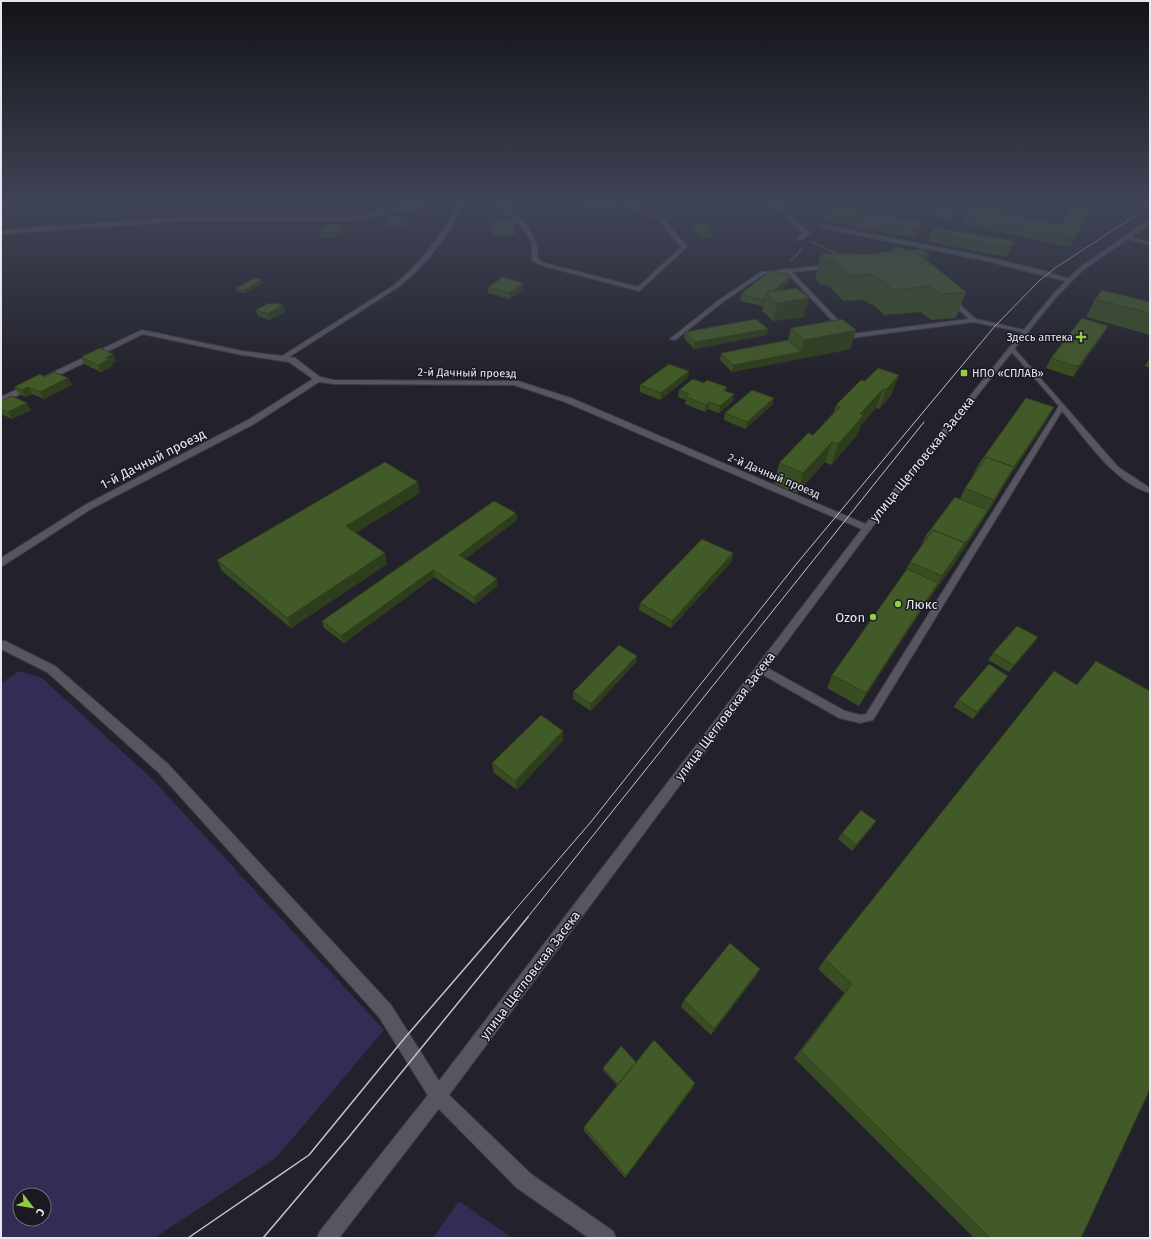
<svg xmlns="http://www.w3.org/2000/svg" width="1151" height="1239" font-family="'Fira Sans',sans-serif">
<rect width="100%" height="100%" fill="#23222c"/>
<g fill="#332c54" fill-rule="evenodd">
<polygon points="593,204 618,204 626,210 588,217 575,208"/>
<path d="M19,671L42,678L151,778L384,1030L276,1158L154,1238H1V683ZM20,1195H44V1219H20Z"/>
<polygon points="459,1201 512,1238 433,1238"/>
</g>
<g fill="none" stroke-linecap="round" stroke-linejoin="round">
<defs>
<g id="service">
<polygon points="1124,236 1150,242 1150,245 1124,238"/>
<polygon points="829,265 831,266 831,268 792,272 851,334 969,319 950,301 949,300 952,298 976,319 1029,331 1026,333 974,322 850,338 848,337 787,273 764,274 723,302 675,340 670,339 719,300 761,272"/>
<path d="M1010,348H1014L1118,467L1150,488V493C1114,483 1086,439 1062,411L873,720L860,723L839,718L758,672L756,669L758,666H764L845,711L860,715L866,714L1059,406L1010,350Z"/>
</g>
<g id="minor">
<polygon points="423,204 437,204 350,221 186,221 1,234 1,230 186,217 350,217"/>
<path d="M458,204H464C447,238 427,265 397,288L289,357L295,358L320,377L334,380L518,381L571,398L870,526L872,528L870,530H864L565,402L514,385L334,384L319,382L254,424L91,509L1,567V558L85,505L248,420L313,379L289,362L242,355L143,334L4,402H1V397L142,330L242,351L282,356L393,286C421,263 441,237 458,204Z"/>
<path d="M498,204H504C523,219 538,234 538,259L544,263L638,287L681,247L659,220L625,204H633L663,218L687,247L639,291L540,265L533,261C531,256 533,251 532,246C528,228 510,216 498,204Z"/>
<polygon points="771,204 777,204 809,232 809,234 801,240 797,240 797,238 803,233"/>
<polygon points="824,225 978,255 1041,270 1072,280 1069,282 978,259 822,228 821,227"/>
<polygon points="438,1087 444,1090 447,1096 444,1102 339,1238 317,1238 320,1231 432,1090"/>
</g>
<polygon id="tertiary" points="1150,219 1150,224 1083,270 1060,293 1039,318 870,530 449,1095 531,1174 613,1231 616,1238 589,1238 517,1188 432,1102 379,1017 158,772 47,672 1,649 1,641 5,641 55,666 168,764 391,1005 439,1081 864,526 1035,316 1056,291 1079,268"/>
</defs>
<use href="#service" stroke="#3d3c44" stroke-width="2"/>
<use href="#minor" stroke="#3d3c44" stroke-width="2"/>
<use href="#tertiary" stroke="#3d3c44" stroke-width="2"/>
<g stroke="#797880" stroke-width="1.5" stroke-dasharray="1.5 1" stroke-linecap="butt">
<polyline points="812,242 840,255"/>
<polyline points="791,261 802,249"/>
</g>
<use href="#service" fill="#565560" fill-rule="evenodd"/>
<use href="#minor" fill="#565560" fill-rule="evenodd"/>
<use href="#tertiary" fill="#565560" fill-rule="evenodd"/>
<g stroke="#c5c4cb" stroke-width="1">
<polyline points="508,918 590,823 798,562 995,326 1039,281 1055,268 1150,206"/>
<polyline points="527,918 924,422"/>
</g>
<g stroke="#c5c4cb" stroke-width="1.5">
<polyline points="188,1238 309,1155 403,1040 509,917"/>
<polyline points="263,1238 348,1138 528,917"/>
</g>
</g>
<g fill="#394d22">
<polygon points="531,204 549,204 549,207 536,209"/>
<polygon points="724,204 746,204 746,207 730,209"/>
<polygon points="794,204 815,204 812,207 814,207 813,213 809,217 793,214"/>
<polygon points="977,204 1015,204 1007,215 1061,225 1093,204 1070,247 963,224 966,216 975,208"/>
<polygon points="930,210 957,214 952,220 928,215"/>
<polygon points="823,212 922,223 919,232 915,238 821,220"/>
<polygon points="385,219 410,225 394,230 386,225"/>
<polygon points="491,221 515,229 515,235 492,236"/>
<polygon points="695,223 713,231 712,237 700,238 694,228"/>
<polygon points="344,230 333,239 321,237 320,231"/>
<polygon points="931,233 1014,241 1007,257 928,242"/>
<polygon points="893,248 929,255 928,258 924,258 966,292 956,318 931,320 921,312 884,315 875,306 863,300 843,301 829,286 820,284 815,279 821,254 862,255 892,251"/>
<polygon points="790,282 780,290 804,317 773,321 762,311 763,305 762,306 740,301 741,294"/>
<polygon points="263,283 245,293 237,291 236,288"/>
<polygon points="524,283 524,289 509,299 488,293 488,287"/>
<polygon points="1095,299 1150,302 1150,335 1086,317"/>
<polygon points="256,310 285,312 269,320 258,316"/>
<polygon points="791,328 856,330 850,349 732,372 720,360 721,353 788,340"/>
<polygon points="768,329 766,335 694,349 684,338 685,332"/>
<polygon points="1103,335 1073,377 1046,368 1051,358"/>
<polygon points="113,354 116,361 112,363 113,366 101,372 84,364 81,357"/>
<polygon points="1150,358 1150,368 1145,366"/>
<polygon points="878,368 892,394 879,409 876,408 861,425 857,435 831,465 825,462 797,493 774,484 779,463 813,435 834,412 836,405 865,381"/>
<polygon points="45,377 68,378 72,385 44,399 32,394 26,397 18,393 14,387"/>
<polygon points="688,378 660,400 640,392 640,385"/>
<polygon points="704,383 727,387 726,391 733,401 719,413 708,409 705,412 685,404 686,400 678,397 679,390"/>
<polygon points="774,398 772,405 745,429 724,420 725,413"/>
<polygon points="1,401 31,410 12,419 1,414"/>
<polygon points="1049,417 1008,479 983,520 954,564 931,596 859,706 827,688 832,675 905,572 910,562 921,546 925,537 960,499 965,488 974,475 973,475 978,465"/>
<polygon points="420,493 355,533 387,564 291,628 222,571 217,560"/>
<polygon points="516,513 517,520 465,559 497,586 475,604 434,577 344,643 324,628 322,621"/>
<polygon points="733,553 732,561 671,628 639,610 640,603"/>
<polygon points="1033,644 1009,672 988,660 993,653"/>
<polygon points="637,656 636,662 591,711 573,699 573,692"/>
<polygon points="1096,661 1081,1238 974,1238 794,1058 844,993 818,969 825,959 1077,684"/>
<polygon points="1008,676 1003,683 973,719 954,707 958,700"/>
<polygon points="563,731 563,740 517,790 494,773 492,763"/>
<polygon points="876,821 872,827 852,851 838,839 842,833"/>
<polygon points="760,969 756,976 711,1035 681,1007 684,1000"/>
<polygon points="636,1062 693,1088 625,1178 584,1131 584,1127 617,1085 603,1070 603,1068"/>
</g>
<g fill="#2e3e1c">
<polygon points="536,204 549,204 549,207 536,209"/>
<polygon points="731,204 746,204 746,207 730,209"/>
<polygon points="811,204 815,204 807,212 809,206"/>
<polygon points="1012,204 1015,204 1007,216 1010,207"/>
<polygon points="1093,204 1090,211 1070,247 1075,238"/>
<polygon points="814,207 813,213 809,217 810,212"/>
<polygon points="959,208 957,214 952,220 954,214"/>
<polygon points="409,219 410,225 394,230 393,224"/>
<polygon points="922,223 919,232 915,238 918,229"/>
<polygon points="343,225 344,230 333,239 332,233"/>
<polygon points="929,255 928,258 910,259 911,256"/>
<polygon points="791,276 790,282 772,298 769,295"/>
<polygon points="262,280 263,283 245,293 244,290"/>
<polygon points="524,283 524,289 509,299 509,293"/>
<polygon points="809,298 804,317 773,321 777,303"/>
<polygon points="765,299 763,305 762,306 763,300"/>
<polygon points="283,305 285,312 269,320 267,314"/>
<polygon points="1108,326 1103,335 1073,377 1078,367"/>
<polygon points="768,329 766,335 694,349 695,342"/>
<polygon points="856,330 850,349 800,359 804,340"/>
<polygon points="801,352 800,359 732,372 733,365"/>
<polygon points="113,354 116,361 112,363 113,366 101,372 98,365 106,358"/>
<polygon points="689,371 688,378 660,400 661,393"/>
<polygon points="899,375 892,394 879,409 886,390"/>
<polygon points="68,378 72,385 44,399 40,392"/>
<polygon points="28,387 32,394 26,397 22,390"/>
<polygon points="883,389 876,408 861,425 857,435 831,465 838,444 860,414"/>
<polygon points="734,394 733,401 719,413 720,406"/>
<polygon points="774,398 772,405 745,429 747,422"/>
<polygon points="709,402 708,409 705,412 706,405"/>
<polygon points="27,403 31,410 12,419 8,412"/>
<polygon points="1054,407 1049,417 1008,479 983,520 994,500 1008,476"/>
<polygon points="832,442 825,462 797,493 803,473"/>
<polygon points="418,482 420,493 349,537 346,526"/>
<polygon points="988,510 983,521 931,596 942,576"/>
<polygon points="516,513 517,520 460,562 459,555"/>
<polygon points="385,553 387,564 291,628 287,618"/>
<polygon points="733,553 732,561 671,628 672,621"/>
<polygon points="433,570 434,577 344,643 341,636"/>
<polygon points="497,579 497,586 475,604 474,597"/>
<polygon points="938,583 930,597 859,706 866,693"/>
<polygon points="1038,637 1033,644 1009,672 1014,665"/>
<polygon points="637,656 636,662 591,711 591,704"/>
<polygon points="1008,676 1003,683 973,719 977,712"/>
<polygon points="563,731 563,740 517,790 515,781"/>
<polygon points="876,821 872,827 852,851 856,845"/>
<polygon points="760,969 756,976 711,1035 714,1029"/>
<polygon points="695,1083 693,1088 625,1178 626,1176"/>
</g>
<g fill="#425928" stroke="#2e3e1c">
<polygon points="798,204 811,204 809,206 814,207 810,212 794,209"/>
<polygon points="935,204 939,204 959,208 954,214 930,210"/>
<polygon points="995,204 1012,204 1010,207"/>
<polygon points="1073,204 1092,204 1075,238 966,216 973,208 1061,225"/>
<polygon points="828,206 922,223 918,229 823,212"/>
<polygon points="401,215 409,219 393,224 385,219"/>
<polygon points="513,220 515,229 492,230 491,221"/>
<polygon points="707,222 713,231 701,232 695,223"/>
<polygon points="331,223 343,225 332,233 320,231"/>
<polygon points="935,227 1014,241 1011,248 931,233"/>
<polygon points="902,247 906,250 914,250 966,292 941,294 930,286 892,290 883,280 870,274 850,276 835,261 826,259 821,254 850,253 860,254 862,255 896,251 893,248"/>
<polygon points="922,249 929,255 921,255 915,250"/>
<polygon points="771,270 791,276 773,291 766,292 765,299 763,300 741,294"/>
<polygon points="503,277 524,283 509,293 488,287"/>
<polygon points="255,278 262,280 244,290 236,288"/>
<polygon points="797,288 809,298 777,303 766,292"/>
<polygon points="1102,290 1150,302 1150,313 1095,299"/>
<polygon points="269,303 272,304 275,303 283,305 267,314 256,310"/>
<polygon points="1082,318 1108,326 1078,367 1051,358"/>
<polygon points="756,319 768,329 695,342 685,332"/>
<polygon points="842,319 856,330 804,340 791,328"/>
<polygon points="788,340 801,352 733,365 721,353"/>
<polygon points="100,348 113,354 106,358 110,359 98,365 81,357"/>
<polygon points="669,364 689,371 661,393 640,385"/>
<polygon points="878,368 899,375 886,390 883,389 860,414 864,415 838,444 832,442 803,473 779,463 808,433 813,435 840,407 836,405 861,380 865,381"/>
<polygon points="54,372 68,378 40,392 28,387 22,390 14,387 40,374 45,377"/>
<polygon points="693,379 704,383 707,380 727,387 723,390 734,394 720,406 709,402 706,405 686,397 689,394 679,390"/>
<polygon points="752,390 774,398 747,422 725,413"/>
<polygon points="12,396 27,403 8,412 1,409 1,401"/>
<polygon points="1026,398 1054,407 1012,470 1014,467 986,457 980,465 978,465"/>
<polygon points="986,457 1014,467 994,500 965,488"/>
<polygon points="385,462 418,482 346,526 385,553 287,618 217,560"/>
<polygon points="955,497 988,510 960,551 965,543 933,530 927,538 925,537"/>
<polygon points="494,501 516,513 459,555 497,579 474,597 433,570 341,636 322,621"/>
<polygon points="933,530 965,543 942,576 910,562"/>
<polygon points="702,539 733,553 672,621 640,603"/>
<polygon points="907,569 938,583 866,693 832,675"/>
<polygon points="1017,626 1038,637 1014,665 993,653"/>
<polygon points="619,645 637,656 591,704 573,692"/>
<polygon points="1096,661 1150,691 1150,1089 1081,1238 990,1238 801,1051 852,984 825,959 1054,671 1077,685"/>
<polygon points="989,664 1008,676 977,712 958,700"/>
<polygon points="541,715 563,731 515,781 492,763"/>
<polygon points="861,810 876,821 856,845 842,833"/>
<polygon points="730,943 760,969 714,1029 684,1000"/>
<polygon points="654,1040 695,1083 626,1176 584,1127"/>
<polygon points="621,1046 636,1062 618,1084 603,1068"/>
</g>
<linearGradient id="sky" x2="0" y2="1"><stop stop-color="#131318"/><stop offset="0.54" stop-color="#3f4456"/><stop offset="1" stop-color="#3f4456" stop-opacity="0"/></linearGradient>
<rect width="1151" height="378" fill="url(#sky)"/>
<g fill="#91cd40" stroke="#1a1922" stroke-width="1.5">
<path d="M1079 331h4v4h4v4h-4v4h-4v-4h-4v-4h4z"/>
<rect x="960" y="369" width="8" height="8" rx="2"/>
<circle cx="898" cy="604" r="4"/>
<circle cx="873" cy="617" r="4"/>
</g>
<g text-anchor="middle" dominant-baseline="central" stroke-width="3" stroke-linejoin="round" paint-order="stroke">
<g font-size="11" fill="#e8e7ee" stroke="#1a1922" text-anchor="end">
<text x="1073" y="337">Здесь аптека</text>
<text x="972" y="373" text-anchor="start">НПО «СПЛАВ»</text>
</g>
<g font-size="11" fill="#e8e7ee" stroke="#1a1922">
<text transform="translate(467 373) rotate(1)">2-й Дачный проезд</text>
<text transform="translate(774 476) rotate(23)">2-й Дачный проезд</text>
</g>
<g font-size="13" fill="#e8e7ee" stroke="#1a1922">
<text transform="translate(153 459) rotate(-27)">1-й Дачный проезд</text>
<text transform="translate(922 459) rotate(-51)">улица Щегловская Засека</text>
<text transform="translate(725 716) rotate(-53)">улица Щегловская Засека</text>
<text transform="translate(530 975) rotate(-53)">улица Щегловская Засека</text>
</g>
<g font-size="13" fill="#e8e7ee" stroke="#1a1922" text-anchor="start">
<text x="906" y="604">Люкс</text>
<text x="865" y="617" text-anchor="end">Ozon</text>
</g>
</g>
<rect width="1151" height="1239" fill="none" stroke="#e8e7ee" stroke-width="4"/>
<g transform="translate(32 1207) rotate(121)"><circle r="19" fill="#1a1922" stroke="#6c6b74"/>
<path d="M0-3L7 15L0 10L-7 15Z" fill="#91cd40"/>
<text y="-6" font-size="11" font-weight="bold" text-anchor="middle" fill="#e8e7ee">С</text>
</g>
</svg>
